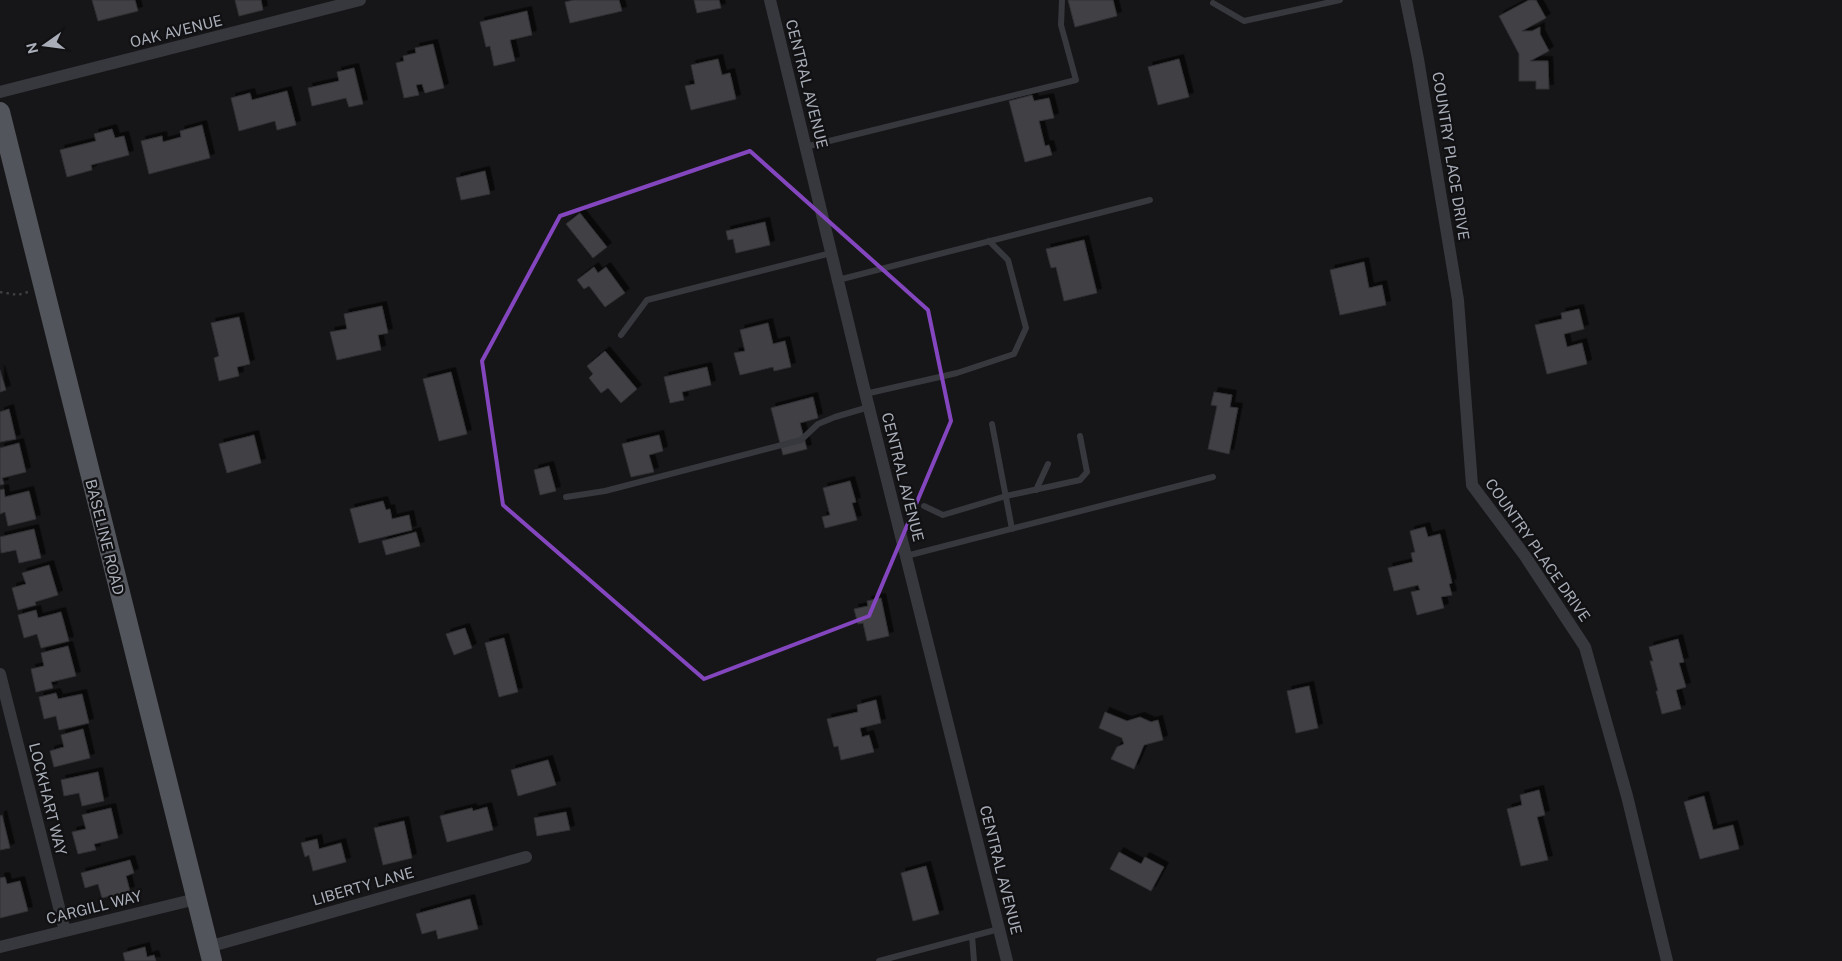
<svg xmlns="http://www.w3.org/2000/svg" width="1842" height="961" font-family="'Public Sans',sans-serif">
<defs>
<filter id="shadow"><feDropShadow dx="4.5" dy="-4.5" stdDeviation="0" flood-color="#0009"/></filter>
</defs>
<rect width="100%" height="100%" fill="#161618"/>
<g fill="#404145" stroke="#303034" filter="url(#shadow)">
<polygon points="92,0 135,0 138,11 98,21"/>
<polygon points="235,0 261,0 263,10 239,16"/>
<polygon points="574,0 619,0 622,11 570,23 565,2"/>
<polygon points="694,0 719,0 721,8 697,13"/>
<polygon points="1068,0 1113,0 1117,16 1075,27"/>
<polygon points="1529,0 1536,0 1546,18 1522,31 1532,31 1540,27 1540,34 1549,51 1530,61 1548,61 1549,89 1536,89 1536,81 1519,81 1519,54 1499,16"/>
<polygon points="527,11 532,35 510,40 515,61 494,66 490,46 486,47 480,22"/>
<polygon points="433,44 444,88 425,93 422,84 416,85 419,95 404,98 396,63 404,61 403,56 416,53 415,48"/>
<polygon points="718,59 722,75 730,73 736,99 691,110 685,86 695,84 691,65"/>
<polygon points="1179,59 1189,97 1158,105 1148,67"/>
<polygon points="354,68 363,104 349,107 346,98 312,106 308,88 339,81 337,72"/>
<polygon points="287,91 296,125 277,130 275,121 239,131 231,98 250,93 252,100"/>
<polygon points="1032,95 1034,101 1049,98 1054,118 1039,121 1045,146 1049,145 1052,155 1025,162 1009,101"/>
<polygon points="202,125 210,158 149,174 141,141 162,136 163,142 181,137 180,131"/>
<polygon points="112,129 115,138 124,136 129,155 91,165 92,170 67,177 60,150 96,141 94,134"/>
<polygon points="485,171 490,194 461,200 456,178"/>
<polygon points="580,213 607,247 593,258 566,224"/>
<polygon points="765,222 770,245 736,253 733,239 728,240 726,231"/>
<polygon points="1084,240 1097,293 1064,301 1056,267 1051,268 1046,249"/>
<polygon points="1364,262 1369,288 1382,285 1386,305 1340,315 1330,270"/>
<polygon points="594,267 598,273 606,267 625,293 605,307 589,286 584,289 577,280"/>
<polygon points="382,306 388,333 378,335 381,350 337,360 330,332 347,329 344,314"/>
<polygon points="1579,309 1584,329 1564,334 1567,347 1582,343 1587,364 1547,374 1535,325 1562,319 1561,313"/>
<polygon points="239,317 250,364 237,367 239,376 219,381 214,358 219,356 211,323"/>
<polygon points="768,323 773,344 785,341 791,367 774,371 773,367 740,375 734,353 745,351 740,330"/>
<polygon points="605,351 637,389 621,403 608,388 601,393 589,378 593,374 587,366"/>
<polygon points="707,367 711,385 682,392 684,400 670,403 664,377"/>
<polygon points="0,370 6,390 0,392"/>
<polygon points="451,372 467,434 439,441 423,379"/>
<polygon points="1214,392 1232,395 1230,407 1238,408 1229,454 1208,449 1217,406 1211,405"/>
<polygon points="813,397 818,418 800,423 807,449 783,455 771,408"/>
<polygon points="9,409 16,439 0,442 0,412"/>
<polygon points="254,435 261,463 227,473 219,444"/>
<polygon points="659,435 663,451 649,455 654,472 631,477 622,444"/>
<polygon points="19,443 26,472 2,478 4,484 0,485 0,448"/>
<polygon points="549,466 556,491 540,495 534,470"/>
<polygon points="850,481 856,502 852,503 857,520 825,528 822,517 830,515 823,488"/>
<polygon points="4,489 5,497 29,491 36,519 8,526 5,512 0,514 0,490"/>
<polygon points="383,501 386,510 390,509 392,519 409,515 412,530 359,543 350,509"/>
<polygon points="1425,527 1428,537 1440,534 1452,583 1449,584 1452,595 1441,597 1444,608 1417,615 1411,592 1420,590 1418,585 1394,591 1388,568 1413,562 1411,553 1415,552 1410,531"/>
<polygon points="34,529 41,558 19,563 16,550 1,553 0,537"/>
<polygon points="416,532 420,546 386,555 382,541"/>
<polygon points="49,565 58,595 35,602 36,605 18,610 12,588 26,584 22,573"/>
<polygon points="881,598 889,636 867,641 863,623 858,624 854,609 868,606 867,601"/>
<polygon points="36,610 38,618 61,612 69,641 41,648 37,634 24,638 18,615"/>
<polygon points="465,628 472,648 454,655 446,634"/>
<polygon points="504,638 518,692 499,697 485,643"/>
<polygon points="1678,639 1684,662 1679,663 1686,687 1676,690 1681,709 1662,714 1656,691 1658,691 1650,661 1653,661 1649,647"/>
<polygon points="68,646 76,676 51,682 53,688 36,692 31,669 44,666 41,653"/>
<polygon points="1309,686 1318,728 1296,733 1287,691"/>
<polygon points="56,693 58,699 82,694 89,723 59,730 56,716 44,719 39,697"/>
<polygon points="876,700 881,723 860,728 862,737 869,735 874,752 841,760 838,746 834,747 827,719 858,712 857,705"/>
<polygon points="1105,712 1127,721 1140,717 1151,722 1158,720 1163,740 1144,745 1134,769 1111,759 1117,747 1124,744 1122,738 1099,728"/>
<polygon points="83,729 90,758 54,767 50,751 64,747 61,735"/>
<polygon points="548,760 556,785 518,796 511,770"/>
<polygon points="98,772 104,801 82,806 79,793 64,796 61,780"/>
<polygon points="1539,790 1545,815 1537,817 1548,860 1521,866 1507,809 1522,805 1520,795"/>
<polygon points="1704,796 1713,830 1733,825 1739,849 1700,859 1684,802"/>
<polygon points="487,807 493,830 447,842 440,816 472,808 473,811"/>
<polygon points="111,808 118,838 94,844 96,850 78,854 72,832 86,829 82,815"/>
<polygon points="566,812 570,830 537,836 534,818"/>
<polygon points="2,815 10,848 0,850 0,816"/>
<polygon points="404,821 412,858 383,865 374,828"/>
<polygon points="317,839 319,849 341,843 346,862 313,871 309,855 305,857 301,843"/>
<polygon points="1119,852 1141,864 1145,857 1164,867 1151,891 1110,869"/>
<polygon points="130,860 134,873 126,876 130,891 102,898 98,884 85,888 81,873"/>
<polygon points="926,866 939,914 913,921 901,873"/>
<polygon points="5,877 7,884 20,881 28,911 0,918 0,878"/>
<polygon points="470,899 478,929 438,939 436,930 422,934 416,914"/>
<polygon points="145,947 147,957 154,955 156,961 125,961 123,953"/>
</g>
<g fill="none" stroke-linecap="round" stroke-linejoin="round">
<polyline stroke="#3d3f44" stroke-width="2.5" stroke-dasharray="2.5 4" stroke-linecap="butt" points="0,292 18,295 28,292"/>
<g stroke="#37383d" stroke-width="6">
<polyline points="1213,3 1244,21 1340,0"/>
<polyline points="805,147 1076,80 1061,25 1062,0"/>
<polyline points="838,280 1150,200"/>
<polyline points="621,335 647,300 831,253"/>
<polyline points="865,394 957,373 1014,354 1026,328 1008,260 989,241"/>
<polyline points="992,424 1012,529"/>
<polyline points="1036,490 1048,464"/>
<polyline points="566,497 605,491 801,440 818,424 835,417 869,407"/>
<polyline points="924,506 943,515 1006,496 1080,480 1087,472 1080,436"/>
<polyline points="906,556 1213,477"/>
<polyline points="972,936 974,961"/>
<polyline points="879,961 999,929"/>
</g>
<g stroke="#37383d" stroke-width="12">
<polyline points="770,0 863,384 1007,961"/>
<polyline points="1406,0 1418,59 1458,300 1472,485 1525,556 1585,647 1627,796 1667,961"/>
<polyline points="0,92 360,0"/>
<polyline points="0,674 65,931"/>
<polyline points="0,947 196,899"/>
<polyline points="208,947 526,857"/>
</g>
<polyline stroke="#53555c" stroke-width="20" points="0,112 212,961"/>
</g>
<path fill="none" stroke="#8446be" stroke-width="4" stroke-linejoin="round" d="M750,151L928,310L951,421L869,616L704,679L503,505L482,361L560,216Z"/>
<g text-anchor="middle" dominant-baseline="central" stroke-width="4.5" stroke-linejoin="round" paint-order="stroke">
<g font-size="15" fill="#a8adb8" stroke="#111113">
<text transform="translate(176 31) rotate(-14)">OAK AVENUE</text>
<text transform="translate(807 84) rotate(76)">CENTRAL AVENUE</text>
<text transform="translate(1451 156) rotate(81)">COUNTRY PLACE DRIVE</text>
<text transform="translate(903 477) rotate(76)">CENTRAL AVENUE</text>
<text transform="translate(105 537) rotate(76)">BASELINE ROAD</text>
<text transform="translate(1538 550) rotate(55)">COUNTRY PLACE DRIVE</text>
<text transform="translate(48 799) rotate(76)">LOCKHART WAY</text>
<text transform="translate(1001 870) rotate(76)">CENTRAL AVENUE</text>
<text transform="translate(363 886) rotate(-16)">LIBERTY LANE</text>
<text transform="translate(94 907) rotate(-14)">CARGILL WAY</text>
</g>
</g>
<g transform="translate(45 45) rotate(256)" stroke="#111113" stroke-width="4" paint-order="stroke">
<path d="M0-4L9 19L0 12L-9 19Z" fill="#a8adb8"/>
<text y="-8" font-size="14" font-weight="bold" text-anchor="middle" fill="#a8adb8">N</text>
</g>
</svg>
